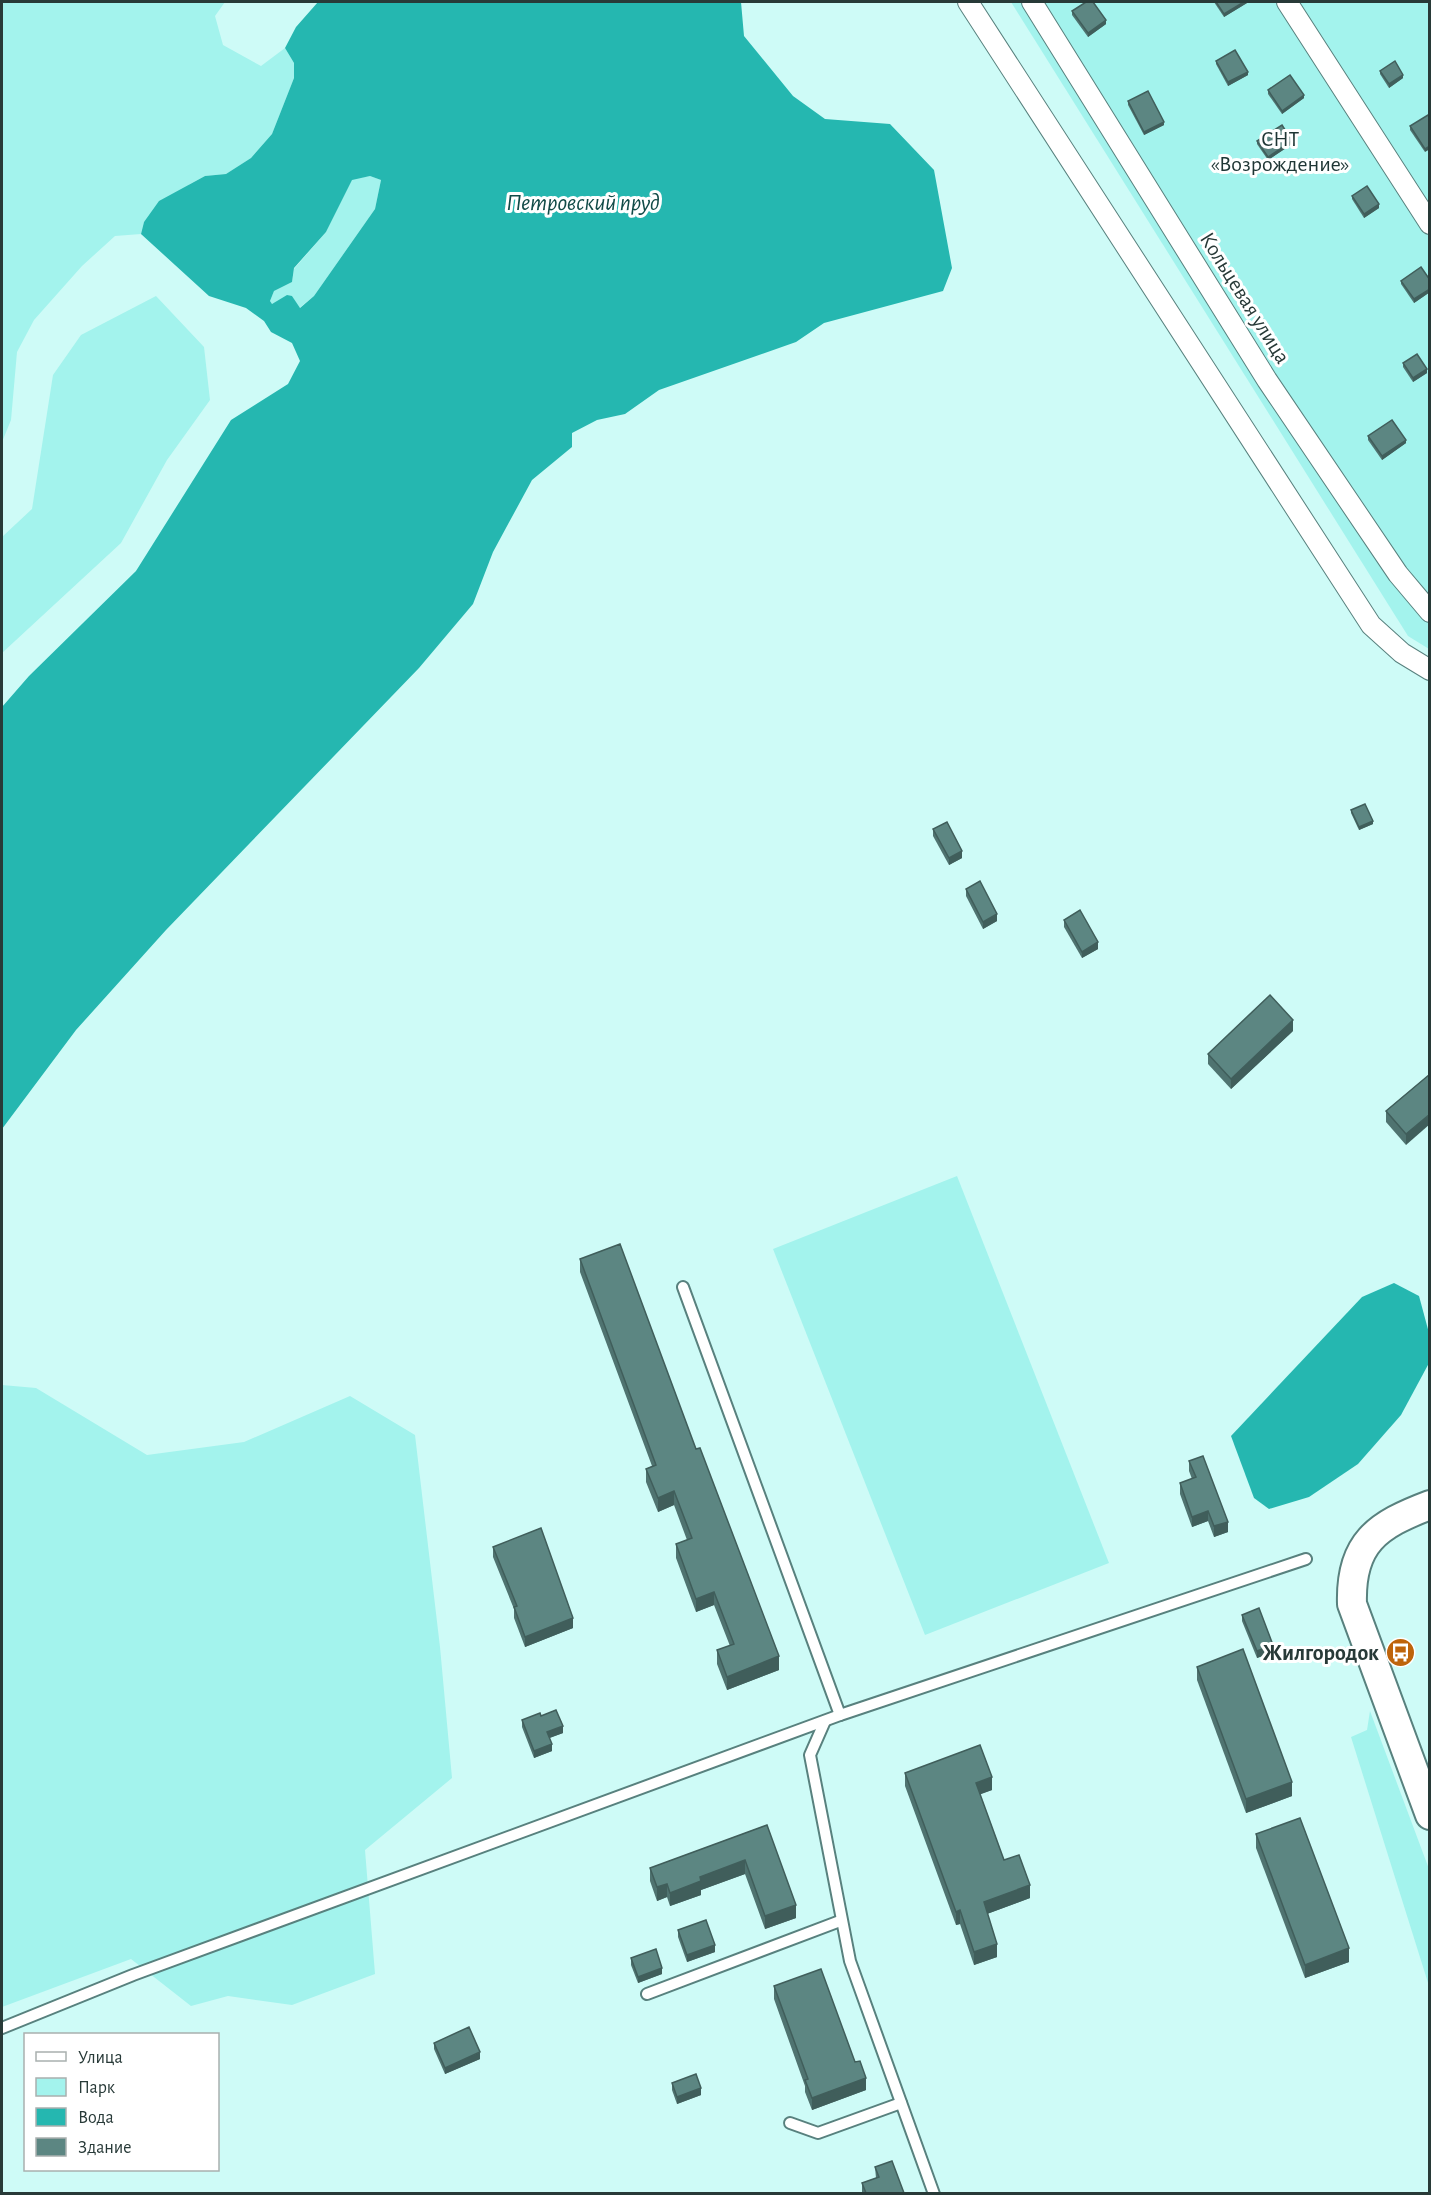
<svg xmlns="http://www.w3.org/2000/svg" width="1431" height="2195" font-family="'Alegreya Sans',sans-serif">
<rect width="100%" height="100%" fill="#cefbf7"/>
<g fill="#a3f3ed">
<polygon points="2,2 225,2 215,16 223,45 261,66 285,48 294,63 294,78 272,134 251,158 226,174 205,176 190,184 144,222 141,234 115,236 82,266 34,320 17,352 11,420 2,442"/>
<polygon points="1011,2 1429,2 1429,649 1408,636"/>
<polygon points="370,176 381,180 375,209 314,296 299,308 292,296 272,304 270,301 274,291 292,282 294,269 326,232 352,179"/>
<polygon points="156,296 204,347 210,400 167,460 121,543 2,653 2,537 32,509 53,375 81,335"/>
<polygon points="957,1176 1109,1563 925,1635 773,1249"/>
<polygon points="2,1385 36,1388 147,1455 244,1442 350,1396 415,1435 440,1647 452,1778 365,1850 375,1974 292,2005 228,1996 191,2006 131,1959 2,2007"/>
<polygon points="1370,1711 1429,1869 1429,1986 1351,1737 1367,1730"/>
</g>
<g fill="#25b7b0" fill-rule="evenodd">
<path d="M318,2H741L744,36L793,96L825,119L890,124L934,170L952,268L943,291L824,323L796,342L659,390L625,414L597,420L572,433V447L532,480L493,552L473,604L419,668L166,930L76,1030L2,1129V707L29,676L136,571L231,420L288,384L300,361L292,343L271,332L264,321L246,308L209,296L141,234L144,222L159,201L205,176L226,174L251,158L272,134L294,78V63L285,48L296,27ZM370,176L381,180L375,209L314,296L300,308L292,296L287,295L272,304L270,301L274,291L292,282L294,268L326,232L352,180Z"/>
<polygon points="1394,1283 1419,1296 1429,1333 1429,1363 1401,1415 1358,1464 1309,1497 1269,1509 1254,1498 1231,1436 1362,1297"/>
</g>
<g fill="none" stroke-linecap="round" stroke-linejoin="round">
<defs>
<g id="lane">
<polyline points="683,1287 840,1715"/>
<polyline points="825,1721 810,1755 850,1961 934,2194"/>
<polyline points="647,1994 840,1921"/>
<polyline points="2,2028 133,1975 840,1715 1306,1559"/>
<polyline points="790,2123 818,2133 901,2103"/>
</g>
<g id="street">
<polyline points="968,2 1371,625 1402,653 1430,670"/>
<polyline points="1032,2 1267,380 1398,574 1430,612"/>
<polyline points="1287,2 1430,224"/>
</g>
<path id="secondary" d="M1430,1505C1377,1525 1350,1543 1352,1604L1430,1815"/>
</defs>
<use href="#lane" stroke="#58817e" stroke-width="14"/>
<use href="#street" stroke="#58817e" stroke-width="22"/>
<use href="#secondary" stroke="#58817e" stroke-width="32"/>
<use href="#lane" stroke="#fff" stroke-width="10"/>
<use href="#street" stroke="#fff" stroke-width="20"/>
<use href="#secondary" stroke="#fff" stroke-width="28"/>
</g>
<g fill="#4f7370">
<polygon points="1214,2 1247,2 1247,3 1224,17"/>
<polygon points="1072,11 1106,24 1088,37 1072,15"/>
<polygon points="1216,61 1248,75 1228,86 1216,64"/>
<polygon points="1380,71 1403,78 1389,88 1380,74"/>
<polygon points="1268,90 1304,98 1282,114 1268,94"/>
<polygon points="1128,101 1164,125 1144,135 1128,105"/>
<polygon points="1430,117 1425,152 1410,130 1410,126"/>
<polygon points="1257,141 1292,144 1268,160 1257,144"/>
<polygon points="1352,196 1379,208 1364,218 1352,199"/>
<polygon points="1430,280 1430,292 1414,303 1401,284 1401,281"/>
<polygon points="1403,363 1427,373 1413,382 1403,367"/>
<polygon points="1368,436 1406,443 1382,460 1368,440"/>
<polygon points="1351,810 1373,824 1359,830 1351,813"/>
<polygon points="933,829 962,858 949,865 933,836"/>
<polygon points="966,889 997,921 983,929 966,896"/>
<polygon points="1064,920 1098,949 1082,958 1064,927"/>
<polygon points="1293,1031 1231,1089 1208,1064 1208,1054"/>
<polygon points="1430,1074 1406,1145 1386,1122 1386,1111"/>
<polygon points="580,1259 779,1670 727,1690 717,1664 717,1650 730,1646 714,1605 696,1612 676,1558 676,1544 687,1540 674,1505 658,1512 646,1482 646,1469 652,1466 580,1272"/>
<polygon points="1189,1461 1228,1532 1214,1537 1208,1521 1192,1527 1180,1494 1180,1483 1192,1479 1189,1471"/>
<polygon points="493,1547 573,1628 525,1647 514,1618 514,1609 493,1557"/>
<polygon points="1242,1615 1273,1652 1257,1658 1242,1621"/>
<polygon points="1197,1667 1292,1796 1246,1813 1197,1680"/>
<polygon points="541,1716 563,1733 549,1738 552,1751 534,1758 522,1727 522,1720"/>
<polygon points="905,1773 992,1790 980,1794 1004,1860 1030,1898 987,1914 997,1957 974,1965 960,1924 956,1925 905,1786"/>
<polygon points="767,1825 796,1918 765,1929 745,1874 701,1890 701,1895 670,1906 667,1897 657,1901 650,1881 650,1868"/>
<polygon points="1256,1834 1349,1962 1305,1978 1256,1848"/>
<polygon points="678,1930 715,1952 687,1962 678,1937"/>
<polygon points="631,1958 662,1974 638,1983 631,1965"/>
<polygon points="774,1986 855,2062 866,2090 812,2110 805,2092 805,2086 774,1999"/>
<polygon points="434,2043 480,2059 445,2074 434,2049"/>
<polygon points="672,2083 701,2095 677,2104 672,2090"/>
<polygon points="875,2167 904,2193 862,2193 862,2183 876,2178"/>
</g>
<g fill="#405e5b">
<polygon points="1244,2 1247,2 1247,3 1224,17 1224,14"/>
<polygon points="1106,20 1106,24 1088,37 1088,33"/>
<polygon points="1248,72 1248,75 1228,86 1228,82"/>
<polygon points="1403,75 1403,78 1389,88 1389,84"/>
<polygon points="1304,95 1304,98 1282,114 1282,111"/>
<polygon points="1164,122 1164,125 1144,135 1144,132"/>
<polygon points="1292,141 1292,144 1268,160 1268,157"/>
<polygon points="1430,146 1430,149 1425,152 1425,149"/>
<polygon points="1379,204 1379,208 1364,218 1364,214"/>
<polygon points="1430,289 1430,292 1414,303 1414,299"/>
<polygon points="1427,369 1427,373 1413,382 1413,378"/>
<polygon points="1406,440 1406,443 1382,460 1382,456"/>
<polygon points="1373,821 1373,824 1359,830 1359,827"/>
<polygon points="962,851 962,858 949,865 949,858"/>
<polygon points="997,914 997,921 983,929 983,922"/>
<polygon points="1098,942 1098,949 1082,958 1082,952"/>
<polygon points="1293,1020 1293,1031 1231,1089 1231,1079"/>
<polygon points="1430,1114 1430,1124 1406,1145 1406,1134"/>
<polygon points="674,1491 674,1505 658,1512 658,1498"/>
<polygon points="1208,1511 1208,1521 1192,1527 1192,1517"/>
<polygon points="1228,1522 1228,1532 1214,1537 1214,1526"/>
<polygon points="714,1592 714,1605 696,1612 696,1599"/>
<polygon points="573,1618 573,1628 525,1647 525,1637"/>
<polygon points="1273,1645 1273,1652 1257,1658 1257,1651"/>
<polygon points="779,1656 779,1670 727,1690 727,1677"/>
<polygon points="563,1726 563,1733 547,1739 547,1732"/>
<polygon points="552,1744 552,1751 534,1758 534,1751"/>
<polygon points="992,1777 992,1790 976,1796 976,1783"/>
<polygon points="1292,1782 1292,1796 1246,1813 1246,1799"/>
<polygon points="745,1860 745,1874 701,1890 701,1895 670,1906 670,1893 700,1877"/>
<polygon points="667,1884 667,1897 657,1901 657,1887"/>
<polygon points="1030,1885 1030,1898 984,1915 984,1902"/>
<polygon points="796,1905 796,1918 765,1929 765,1916"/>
<polygon points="960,1910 960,1924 956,1925 956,1912"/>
<polygon points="997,1944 997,1957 974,1965 974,1952"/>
<polygon points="715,1945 715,1952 687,1962 687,1955"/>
<polygon points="1349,1948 1349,1962 1305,1978 1305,1965"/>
<polygon points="662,1968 662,1974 638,1983 638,1977"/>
<polygon points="480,2052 480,2059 445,2074 445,2068"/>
<polygon points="866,2078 866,2090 812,2110 812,2098"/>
<polygon points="701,2088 701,2095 677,2104 677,2097"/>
</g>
<g fill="#5c8682" stroke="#405e5b" stroke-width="1.5">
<polygon points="1086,2 1093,2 1106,20 1088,33 1072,11"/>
<polygon points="1216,2 1244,2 1224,14"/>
<polygon points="1235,50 1248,72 1228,82 1216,61"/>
<polygon points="1395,61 1403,75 1389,84 1380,71"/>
<polygon points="1290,75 1304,95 1282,111 1268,90"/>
<polygon points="1148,91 1164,122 1144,132 1128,101"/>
<polygon points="1428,115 1430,117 1430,146 1425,149 1410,126"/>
<polygon points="1282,125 1292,141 1268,157 1257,141"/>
<polygon points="1367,186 1379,204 1364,214 1352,196"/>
<polygon points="1421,267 1430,280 1430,289 1414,299 1401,281"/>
<polygon points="1417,354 1427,369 1413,378 1403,363"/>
<polygon points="1392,420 1406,440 1382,456 1368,436"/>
<polygon points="1365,804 1373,821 1359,827 1351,810"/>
<polygon points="947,822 962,851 949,858 933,829"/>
<polygon points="980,881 997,914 983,922 966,889"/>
<polygon points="1080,910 1098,942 1082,952 1064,920"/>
<polygon points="1270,995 1293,1020 1231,1079 1208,1054"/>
<polygon points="1430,1074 1430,1114 1406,1134 1386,1111"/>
<polygon points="620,1244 696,1449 700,1448 779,1656 727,1677 717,1650 734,1644 714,1592 696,1599 676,1544 692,1538 674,1491 658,1498 646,1469 656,1465 580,1259"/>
<polygon points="1203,1456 1228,1522 1214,1526 1208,1511 1192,1517 1180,1483 1196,1477 1189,1461"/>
<polygon points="541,1528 573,1618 525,1637 514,1607 517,1606 493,1547"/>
<polygon points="1259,1608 1273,1645 1257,1651 1242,1615"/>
<polygon points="1243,1649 1292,1782 1246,1799 1197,1667"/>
<polygon points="556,1710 563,1726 547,1732 552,1744 534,1751 522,1720 540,1713 541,1716"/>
<polygon points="980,1745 992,1777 976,1783 1004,1860 1019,1855 1030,1885 984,1902 997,1944 974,1952 960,1910 956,1912 905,1773"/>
<polygon points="1300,1818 1349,1948 1305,1965 1256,1834"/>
<polygon points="767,1825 796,1905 765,1916 745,1860 700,1877 701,1881 670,1893 667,1884 657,1887 650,1868"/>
<polygon points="706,1920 715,1945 687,1955 678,1930"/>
<polygon points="656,1949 662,1968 638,1977 631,1958"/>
<polygon points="821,1969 855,2062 860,2061 866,2078 812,2098 805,2080 808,2079 774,1986"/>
<polygon points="469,2027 480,2052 445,2068 434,2043"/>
<polygon points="696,2074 701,2088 677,2097 672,2083"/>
<polygon points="892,2161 904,2193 866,2193 862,2183 879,2177 875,2167"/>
</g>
<defs>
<symbol id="bus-disc" viewBox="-11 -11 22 22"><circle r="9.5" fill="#be640b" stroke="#fff"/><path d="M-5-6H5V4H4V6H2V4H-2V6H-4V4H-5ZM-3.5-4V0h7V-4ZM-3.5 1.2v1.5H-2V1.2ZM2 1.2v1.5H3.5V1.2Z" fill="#fff"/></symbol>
</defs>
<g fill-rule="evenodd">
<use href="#bus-disc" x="1384" y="1636" width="33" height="33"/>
</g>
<g text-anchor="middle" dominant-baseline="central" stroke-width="6" stroke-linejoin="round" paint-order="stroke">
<g font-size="22" fill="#1f3635" stroke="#fff">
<text x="1280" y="139">СНТ<tspan x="1280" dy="25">«Возрождение»</tspan></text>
</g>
<g font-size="22" fill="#283a38" stroke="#fff">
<text transform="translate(1245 298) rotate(58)">Кольцевая улица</text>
</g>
<g font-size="22" font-weight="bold" fill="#283a38" stroke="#fff" text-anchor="end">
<text x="1379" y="1653">Жилгородок</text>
</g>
<g font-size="24" font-style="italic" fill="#114b48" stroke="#fff">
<text x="583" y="203">Петровский пруд</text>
</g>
</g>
<rect width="1431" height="2195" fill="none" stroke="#283a38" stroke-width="6"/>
<rect x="24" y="2033" width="195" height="138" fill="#ffffff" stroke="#a9b0af" stroke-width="1.5"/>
<rect x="36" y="2052" width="30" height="9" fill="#ffffff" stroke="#a9b0af" stroke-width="1.5"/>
<text x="78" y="2063" font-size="18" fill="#283a38">Улица</text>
<rect x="36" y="2078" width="30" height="18" fill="#a3f3ed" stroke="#a9b0af" stroke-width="1.5"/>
<text x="78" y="2093" font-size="18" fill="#283a38">Парк</text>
<rect x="36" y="2108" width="30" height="18" fill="#25b7b0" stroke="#a9b0af" stroke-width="1.5"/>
<text x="78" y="2123" font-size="18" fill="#283a38">Вода</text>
<rect x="36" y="2138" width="30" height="18" fill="#5c8682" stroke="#a9b0af" stroke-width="1.5"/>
<text x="78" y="2153" font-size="18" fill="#283a38">Здание</text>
</svg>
